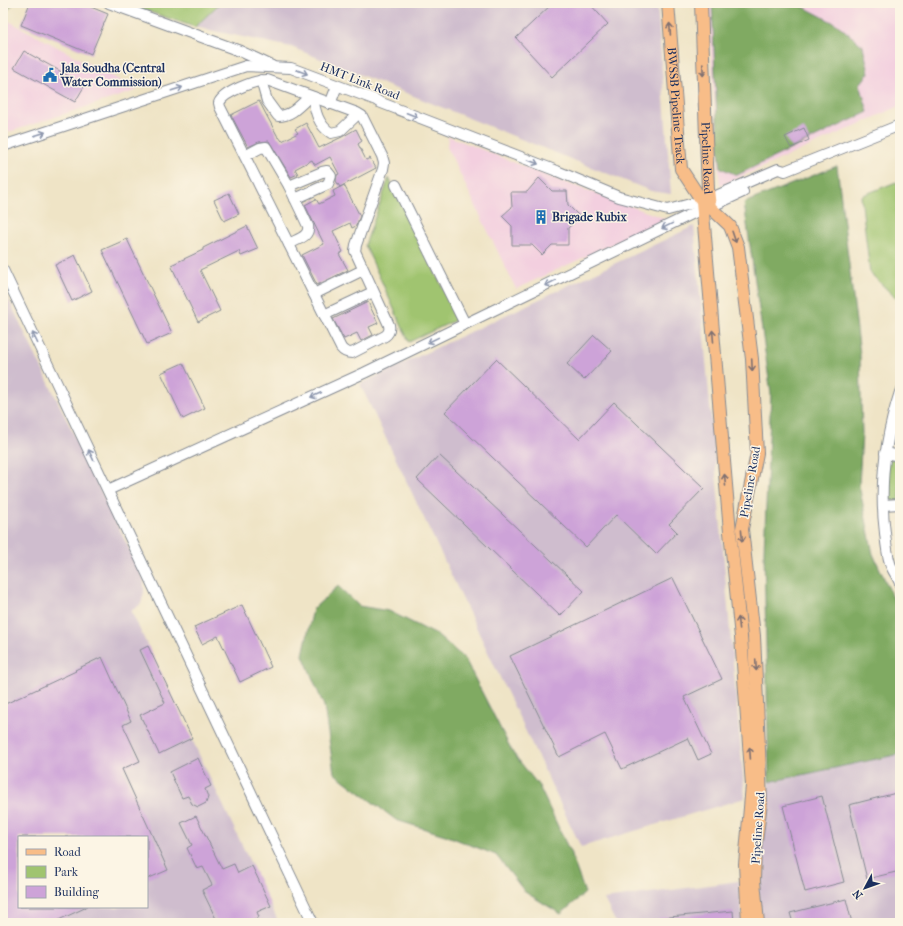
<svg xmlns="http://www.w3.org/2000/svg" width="903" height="926" font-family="'IM FELL French Canon',serif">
<rect width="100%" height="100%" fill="#fcf5e5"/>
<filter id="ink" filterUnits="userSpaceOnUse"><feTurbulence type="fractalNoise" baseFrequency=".025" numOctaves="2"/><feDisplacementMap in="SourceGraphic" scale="8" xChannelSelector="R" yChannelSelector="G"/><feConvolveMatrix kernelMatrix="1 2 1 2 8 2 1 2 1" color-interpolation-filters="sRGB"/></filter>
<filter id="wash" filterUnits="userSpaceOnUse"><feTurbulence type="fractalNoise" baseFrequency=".012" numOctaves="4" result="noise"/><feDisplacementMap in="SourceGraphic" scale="16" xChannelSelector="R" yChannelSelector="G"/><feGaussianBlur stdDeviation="0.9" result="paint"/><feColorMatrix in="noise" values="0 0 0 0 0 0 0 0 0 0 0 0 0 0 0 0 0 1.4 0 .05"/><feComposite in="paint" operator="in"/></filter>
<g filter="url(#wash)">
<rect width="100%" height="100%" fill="#efe4c6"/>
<g fill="#f3cfdf">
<polygon points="708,3 900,3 900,106 720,186"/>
<polygon points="3,18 138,90 3,134"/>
<polygon points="448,136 550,177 666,219 516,289 447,147"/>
</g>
<g fill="#cfbdce" fill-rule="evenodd">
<polygon points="220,3 657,3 671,194 651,191 291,47 195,27"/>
<polygon points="694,226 745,798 581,847 360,384"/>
<path d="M3,288L144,580V592L141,604L131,611L279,923H3ZM19,837H147V907H19Z"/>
<polygon points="900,754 900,923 755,923 769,782"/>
<polygon points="739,881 743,923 616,923 604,899"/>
</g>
<g fill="#a0c46f" stroke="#5e7a66">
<polygon points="3,3 14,3 3,15"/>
<polygon points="123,3 220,3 195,27"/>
<polygon points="389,178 458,319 409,342 365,245"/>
<polygon points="896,182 900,187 900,302 870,273 861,196"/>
<polygon points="887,458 900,461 900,501 885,501"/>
</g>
<g fill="#80aa62" stroke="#4e6c60">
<polygon points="712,3 796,3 838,25 863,46 869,73 860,84 868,112 737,175 721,168 718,144"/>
<polygon points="837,166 860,354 862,434 859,485 873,554 900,613 900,754 769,782 764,551 771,394 744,203"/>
<polygon points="338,586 359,606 389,611 439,636 465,659 513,753 539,786 571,854 585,893 561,914 525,892 496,855 445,835 396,820 334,773 324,706 303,655 313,609"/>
</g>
<g id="blocks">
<g fill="#cda3d8">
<polygon points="30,3 81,3 108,14 91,54 21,25"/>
<polygon points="553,3 589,3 608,24 552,77 516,38"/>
<polygon points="24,51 85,85 75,102 14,68"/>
<polygon points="259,101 278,137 279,137 282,141 298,133 295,129 306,123 319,148 342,137 356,129 362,141 358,144 366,160 370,158 376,168 340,187 336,181 337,175 339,174 330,157 315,165 312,160 295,169 298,174 291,177 269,141 259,142 248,147 231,115"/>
<polygon points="804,128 809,140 791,148 785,137"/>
<polygon points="539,178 552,191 567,191 568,205 580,217 568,228 568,245 552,245 542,255 532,245 512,245 512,226 502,216 512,207 511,192 527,192"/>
<polygon points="344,185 360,216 356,226 352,228 350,223 333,231 343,252 339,254 348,270 317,285 302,255 324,244 305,205 316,199 319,204 335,196 333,191"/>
<polygon points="229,193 239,214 224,221 214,200"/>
<polygon points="247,226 258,249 241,256 239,251 200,270 220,311 198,322 171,265 203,250 203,248"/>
<polygon points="127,239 172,333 147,344 102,250"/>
<polygon points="75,255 92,291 72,301 55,265"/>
<polygon points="368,302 378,323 369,327 373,335 361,341 357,333 344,339 333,319"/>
<polygon points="594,335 612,351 584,380 567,364"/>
<polygon points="496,359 579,439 614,402 704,488 669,524 677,532 656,554 616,515 586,547 445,412"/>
<polygon points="183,363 205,408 183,419 161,373"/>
<polygon points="439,455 584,591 560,616 417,479"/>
<polygon points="673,578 722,679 684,697 711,754 698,760 688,738 622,769 605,734 559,757 510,656"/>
<polygon points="242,605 271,667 240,682 218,636 202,644 194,627"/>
<polygon points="148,646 192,738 159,754 140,715 165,703 140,650"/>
<polygon points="102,657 131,721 123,725 140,761 122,769 168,870 147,879 147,837 19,837 19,907 87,907 52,923 3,923 3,705 76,671 75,670"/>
<polygon points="198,758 211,786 205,789 208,797 206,803 198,807 192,804 188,796 182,798 170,772"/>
<polygon points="900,792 900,871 867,879 849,805"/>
<polygon points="822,796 844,882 805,892 783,806"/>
<polygon points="196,816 222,869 234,864 238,873 252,866 271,906 257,912 259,917 246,923 218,923 202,890 212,885 203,867 197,869 187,848 192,845 181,823"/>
<polygon points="846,899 852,923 793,923 790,913"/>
<polygon points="733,911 734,923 659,923 659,918"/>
</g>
</g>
</g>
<g filter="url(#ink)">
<use href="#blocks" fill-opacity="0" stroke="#858a92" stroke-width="1"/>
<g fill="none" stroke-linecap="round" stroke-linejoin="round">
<defs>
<g id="minor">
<polyline points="109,3 240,51 272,66"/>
<path d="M261,80L267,101L278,116C292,116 300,105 310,96"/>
<path d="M267,80L357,113L362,116L382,156L384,163L383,169L356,245L355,251L389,325C390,330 389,333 385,336L352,353C347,353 344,352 341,348L220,107L219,103C223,92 256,80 267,80Z"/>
<path d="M313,97C315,111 318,125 331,133L340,131L358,114"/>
<polyline points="330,104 337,86"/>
<polyline points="3,146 246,66 291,68 376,100 379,102 557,171 619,197 668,210 709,199 778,169 785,171 900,125"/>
<path d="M245,156L260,148L266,147L289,186L308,226C310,237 297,239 289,244"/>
<polyline points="396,185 465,324"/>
<polyline points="289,186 322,172 327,171 331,176 328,184 295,199"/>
<polyline points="3,270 313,923"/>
<polyline points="314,294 363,270"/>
<polyline points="324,315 373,292"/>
<path d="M900,392C885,438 879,486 885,533C886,543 887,554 890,563C892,570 897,576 900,583"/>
<polyline points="885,453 900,456"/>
<polyline points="108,490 364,373 702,209 710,207 743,192"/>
<polyline points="883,505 900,504"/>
</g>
<g id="major">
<path id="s1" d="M668,3L681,169L702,201L730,532L741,637L752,785L745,864L748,923"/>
<path id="s2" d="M701,3L708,190L710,207L730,226L738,247L752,359L757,453L742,529L754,636L758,724L761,803L755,850L754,881L758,923"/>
</g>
</defs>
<use href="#minor" stroke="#858a92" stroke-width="12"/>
<use href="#major" stroke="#858a92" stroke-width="14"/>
<use href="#minor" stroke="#fff" stroke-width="10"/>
<use href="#major" stroke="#f8bd88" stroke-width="12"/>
</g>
<defs><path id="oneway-shaft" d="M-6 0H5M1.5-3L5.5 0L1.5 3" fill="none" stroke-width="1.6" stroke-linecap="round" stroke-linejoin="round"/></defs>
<g stroke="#7e6f71">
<use href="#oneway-shaft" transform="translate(670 29) rotate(-94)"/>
<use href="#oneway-shaft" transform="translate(703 70) rotate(88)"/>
<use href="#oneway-shaft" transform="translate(734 237) rotate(71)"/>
<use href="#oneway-shaft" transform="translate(713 336) rotate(-95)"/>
<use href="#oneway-shaft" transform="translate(752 365) rotate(87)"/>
<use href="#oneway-shaft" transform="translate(725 480) rotate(-95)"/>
<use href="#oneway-shaft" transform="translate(742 536) rotate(84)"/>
<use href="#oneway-shaft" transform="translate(739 623) rotate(-96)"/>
<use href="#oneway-shaft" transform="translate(756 665) rotate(87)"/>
<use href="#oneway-shaft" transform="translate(750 753) rotate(-94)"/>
</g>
<g stroke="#8d97ae">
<use href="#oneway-shaft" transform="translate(302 72) rotate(21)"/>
<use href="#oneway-shaft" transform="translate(177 89) rotate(-18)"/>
<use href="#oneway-shaft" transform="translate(412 115) rotate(21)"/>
<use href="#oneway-shaft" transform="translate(40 134) rotate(-18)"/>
<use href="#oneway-shaft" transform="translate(533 162) rotate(21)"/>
<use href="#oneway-shaft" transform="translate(667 226) rotate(154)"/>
<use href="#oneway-shaft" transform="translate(550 283) rotate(154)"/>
<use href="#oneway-shaft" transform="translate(35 338) rotate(-116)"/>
<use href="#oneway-shaft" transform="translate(433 340) rotate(154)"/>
<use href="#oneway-shaft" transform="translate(316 395) rotate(156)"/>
<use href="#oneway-shaft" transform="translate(91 455) rotate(-116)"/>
</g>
</g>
<defs>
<symbol id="civic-bare" viewBox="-9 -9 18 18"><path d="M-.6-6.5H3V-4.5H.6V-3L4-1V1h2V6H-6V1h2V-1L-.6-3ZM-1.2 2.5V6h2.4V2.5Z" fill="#1f6fb2" stroke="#fcf5e5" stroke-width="2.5" paint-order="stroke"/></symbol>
<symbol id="building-bare" viewBox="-9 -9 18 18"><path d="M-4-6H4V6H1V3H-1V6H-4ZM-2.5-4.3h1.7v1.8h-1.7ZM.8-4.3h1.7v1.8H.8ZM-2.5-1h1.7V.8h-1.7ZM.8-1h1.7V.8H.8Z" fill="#1f6fb2" stroke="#fcf5e5" stroke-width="2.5" paint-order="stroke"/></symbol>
</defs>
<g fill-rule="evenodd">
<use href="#civic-bare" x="40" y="65" width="20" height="20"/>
<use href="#building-bare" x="531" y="207" width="20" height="20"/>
</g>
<g text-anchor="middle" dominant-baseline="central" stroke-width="3" stroke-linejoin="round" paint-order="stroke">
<g font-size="12" font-weight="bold" fill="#1b2f5e" stroke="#fcf5e5" text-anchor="start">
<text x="61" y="68">Jala Soudha (Central<tspan x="61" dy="14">Water Commission)</tspan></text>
<text x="552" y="217">Brigade Rubix</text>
</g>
<g font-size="12" fill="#1b2f5e" stroke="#fcf5e5">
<text transform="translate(360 81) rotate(21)">HMT Link Road</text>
<text stroke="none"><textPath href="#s1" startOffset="103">BWSSB Pipeline Track</textPath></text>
<text stroke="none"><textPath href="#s2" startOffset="155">Pipeline Road</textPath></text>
<text transform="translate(750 482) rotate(-80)">Pipeline Road</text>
<text transform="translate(758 828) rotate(-86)">Pipeline Road</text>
</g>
</g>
<rect width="903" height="926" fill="none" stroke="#fcf5e5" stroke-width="16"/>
<rect x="18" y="836" width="130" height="72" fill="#fcf5e5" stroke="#a2a6af"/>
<rect x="26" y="849" width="20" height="6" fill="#f8bd88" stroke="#a2a6af"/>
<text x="54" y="856" font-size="12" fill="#1b2f5e">Road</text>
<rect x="26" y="866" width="20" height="12" fill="#a0c46f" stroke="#a2a6af"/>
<text x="54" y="876" font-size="12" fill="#1b2f5e">Park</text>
<rect x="26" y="886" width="20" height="12" fill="#cda3d8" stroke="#a2a6af"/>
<text x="54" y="896" font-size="12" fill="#1b2f5e">Building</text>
<g transform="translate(865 888) rotate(229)" stroke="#fcf5e5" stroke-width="3" paint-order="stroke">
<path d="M0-3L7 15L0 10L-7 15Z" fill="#1b2f5e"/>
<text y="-6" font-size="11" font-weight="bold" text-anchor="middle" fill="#1b2f5e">N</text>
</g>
</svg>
